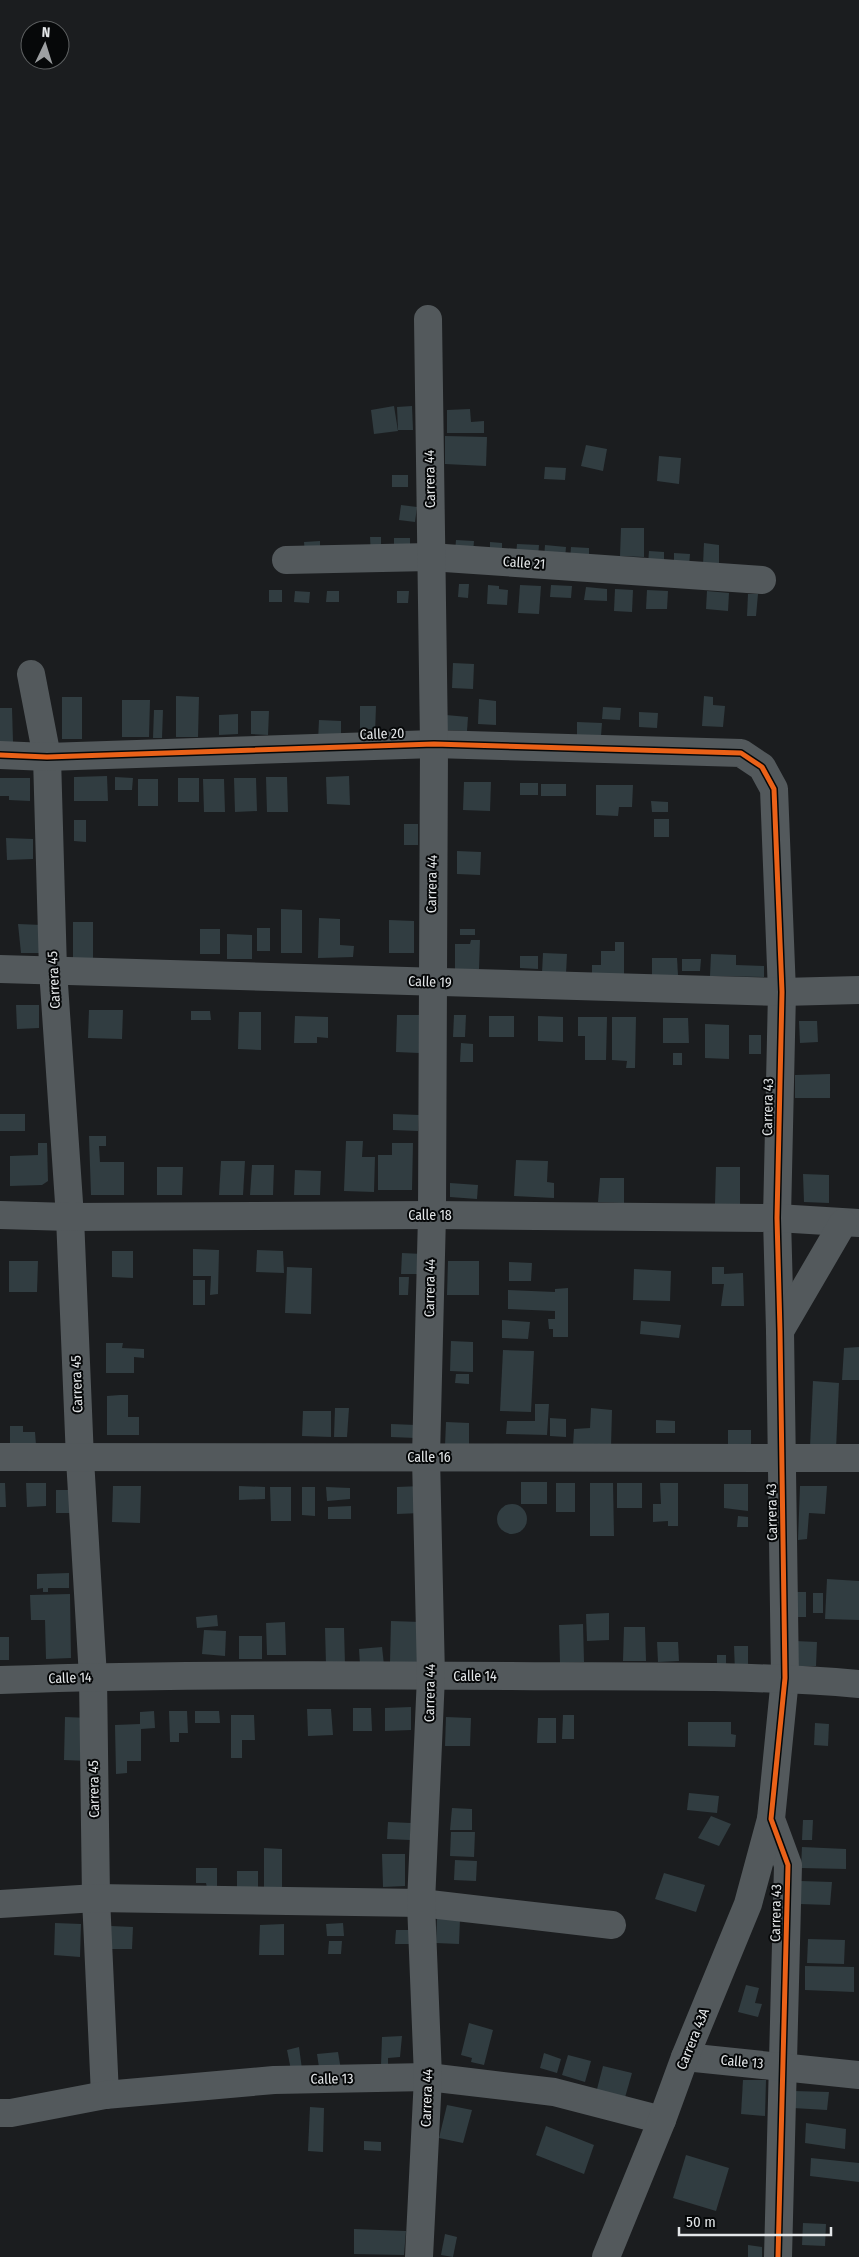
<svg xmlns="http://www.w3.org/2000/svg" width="859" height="2257" font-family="'Fira Sans Condensed',sans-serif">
<rect width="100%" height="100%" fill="#1b1d1f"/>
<g fill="#313d41">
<polygon points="394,406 398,431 374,434 371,410"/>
<polygon points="412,406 413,430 398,430 397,407"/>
<polygon points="470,409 471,422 484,421 484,433 447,433 447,410"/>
<polygon points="445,436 487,437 486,466 445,464"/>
<polygon points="586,445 607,449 603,471 581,466"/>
<polygon points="659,456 681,458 679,484 657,481"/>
<polygon points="545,467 566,468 565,480 544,479"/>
<rect x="392" y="475" width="16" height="12"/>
<polygon points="401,505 417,507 415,522 399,520"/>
<polygon points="621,528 644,528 644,557 620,556"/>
<polygon points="370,537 381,537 381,555 371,556"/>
<rect x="394" y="538" width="16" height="16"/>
<polygon points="456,540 474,541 473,553 455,552"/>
<polygon points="320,541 320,554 305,554 304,542"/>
<polygon points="490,542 502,543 502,555 490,555"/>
<polygon points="704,543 719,545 719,566 703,565"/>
<polygon points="517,544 539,545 538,557 516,556"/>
<polygon points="545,545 566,547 565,559 544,558"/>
<polygon points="571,547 589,548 589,560 570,559"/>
<polygon points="649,551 664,552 664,565 648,564"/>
<polygon points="674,553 690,554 689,566 674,565"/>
<polygon points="459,584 469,584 468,598 458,597"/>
<polygon points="488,585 499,586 499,589 508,590 507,605 487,604"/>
<polygon points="520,585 541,586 539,614 518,613"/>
<polygon points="551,585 572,586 571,598 550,597"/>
<polygon points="586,587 607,589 607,601 584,600"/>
<polygon points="615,589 633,590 632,612 614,611"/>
<rect x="269" y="590" width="13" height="12"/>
<polygon points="647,590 668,591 667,609 646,609"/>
<polygon points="295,591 310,592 309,603 294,602"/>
<polygon points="327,591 339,591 339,602 326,602"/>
<polygon points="397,591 409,591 408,603 397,603"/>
<polygon points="707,591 729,593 728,611 706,609"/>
<polygon points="748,594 758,594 756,616 747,616"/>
<polygon points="453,663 474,664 473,689 452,688"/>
<polygon points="176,696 199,697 198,737 176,737"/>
<polygon points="704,696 713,697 713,705 725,706 723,727 702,726"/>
<rect x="62" y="697" width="20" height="42"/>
<polygon points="479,699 496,701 496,725 478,724"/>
<polygon points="122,700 150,700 149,737 122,737"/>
<polygon points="360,706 376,706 375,734 360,734"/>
<polygon points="603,707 621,708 620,720 602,719"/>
<polygon points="0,708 12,708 13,742 0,742"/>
<polygon points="154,710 163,710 162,738 153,738"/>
<polygon points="251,711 269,711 268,735 251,734"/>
<polygon points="639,712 658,713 657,728 639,727"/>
<polygon points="238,714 238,734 219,735 219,715"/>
<polygon points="446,715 468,717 467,731 446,730"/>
<polygon points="319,720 341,721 341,741 318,741"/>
<polygon points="577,722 602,723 601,736 577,735"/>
<polygon points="107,776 108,801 74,801 74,777"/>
<polygon points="349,776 350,805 327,804 326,777"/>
<polygon points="115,777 133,778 132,790 115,790"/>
<polygon points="266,777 287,777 288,812 267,812"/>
<polygon points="0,778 30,778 30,801 9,800 9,796 0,796"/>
<rect x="178" y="778" width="21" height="24"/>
<polygon points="234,778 256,778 257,811 235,812"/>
<rect x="138" y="779" width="20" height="27"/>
<polygon points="203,779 224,779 225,812 204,812"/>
<polygon points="464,782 491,782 490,811 463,810"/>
<rect x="520" y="783" width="18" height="12"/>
<rect x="541" y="784" width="25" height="12"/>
<polygon points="596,785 633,785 632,807 619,807 618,816 596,815"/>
<polygon points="651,801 668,802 668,812 652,812"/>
<rect x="654" y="819" width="15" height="18"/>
<polygon points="74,820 86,820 86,842 74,841"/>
<rect x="404" y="824" width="14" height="21"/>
<polygon points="6,838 33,839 33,859 7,860"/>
<polygon points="457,851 481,852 480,875 457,874"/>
<polygon points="281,909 302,910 302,953 281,953"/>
<polygon points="319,918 340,919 340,945 354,946 353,957 318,958"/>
<polygon points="389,920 414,921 414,953 389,953"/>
<rect x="73" y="922" width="20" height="38"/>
<polygon points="18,924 42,925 42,953 21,953"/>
<rect x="257" y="928" width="13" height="23"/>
<rect x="200" y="929" width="20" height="25"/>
<rect x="460" y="929" width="15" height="6"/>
<polygon points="227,934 252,935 252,959 227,959"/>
<polygon points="471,940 480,940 479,969 455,969 455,944 470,944"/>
<polygon points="615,942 624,942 624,975 592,974 592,965 601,965 601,951 615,951"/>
<polygon points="543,953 567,954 566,974 542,973"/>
<polygon points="711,954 736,955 736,965 764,966 764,977 710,976"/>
<polygon points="520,956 538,956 538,969 520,968"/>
<polygon points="652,958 677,958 678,975 652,975"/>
<polygon points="682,959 701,959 700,971 682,971"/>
<polygon points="16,1005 39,1005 39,1028 17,1029"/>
<polygon points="89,1010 123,1010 122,1039 88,1038"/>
<polygon points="191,1011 210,1011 211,1020 191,1020"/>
<polygon points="239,1012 261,1012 261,1050 238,1049"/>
<polygon points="397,1015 421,1015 419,1053 396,1052"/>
<polygon points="454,1015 466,1015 465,1037 453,1037"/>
<polygon points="295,1016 328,1017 328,1038 317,1037 317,1043 294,1043"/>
<rect x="489" y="1016" width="25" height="21"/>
<polygon points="538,1016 563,1017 563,1042 538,1041"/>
<polygon points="578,1017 607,1017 606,1060 585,1060 585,1036 578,1036"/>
<polygon points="612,1017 636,1017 635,1068 626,1068 627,1061 612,1060"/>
<polygon points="663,1018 688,1018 689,1043 663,1043"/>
<polygon points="799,1021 817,1021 818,1042 800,1043"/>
<polygon points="705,1024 729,1025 729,1059 705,1058"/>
<rect x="749" y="1035" width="12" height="19"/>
<polygon points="461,1043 473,1044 473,1062 460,1062"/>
<rect x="673" y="1053" width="9" height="12"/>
<polygon points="830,1074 830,1098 795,1098 795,1075"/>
<rect x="0" y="1114" width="25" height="17"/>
<polygon points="393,1114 419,1115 418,1131 393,1130"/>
<polygon points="89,1136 106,1136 106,1146 99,1146 100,1162 124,1162 124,1195 91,1195"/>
<polygon points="346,1141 363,1141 362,1157 375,1157 374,1192 344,1191"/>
<polygon points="38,1143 47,1143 48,1181 42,1185 10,1186 10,1156 38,1155"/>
<polygon points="392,1143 413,1143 412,1190 378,1190 378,1155 392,1155"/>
<polygon points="516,1160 548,1161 547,1182 554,1183 554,1198 514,1196"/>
<polygon points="221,1161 245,1161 243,1195 219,1195"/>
<polygon points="252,1165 274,1165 273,1195 250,1195"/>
<polygon points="157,1167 183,1167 182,1195 157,1195"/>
<polygon points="716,1167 740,1167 740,1204 715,1204"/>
<polygon points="295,1170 321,1171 320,1195 294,1195"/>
<polygon points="803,1174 829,1175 829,1203 804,1202"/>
<polygon points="600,1178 624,1178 624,1203 598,1202"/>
<polygon points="450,1183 478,1185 477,1199 450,1197"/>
<polygon points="193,1249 219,1250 218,1294 210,1295 211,1276 193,1276"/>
<polygon points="257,1250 283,1251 284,1273 256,1272"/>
<polygon points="112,1251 133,1251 133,1278 112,1277"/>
<polygon points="402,1253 423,1254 423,1274 401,1274"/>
<polygon points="9,1261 38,1261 37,1292 9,1292"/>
<polygon points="448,1261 479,1261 479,1295 447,1295"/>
<polygon points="509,1262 532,1263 531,1281 509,1281"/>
<polygon points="287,1267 312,1268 311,1314 285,1313"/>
<polygon points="712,1267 724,1267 724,1274 743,1273 744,1306 721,1306 724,1284 712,1284"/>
<polygon points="634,1269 671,1271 670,1301 633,1300"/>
<polygon points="399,1277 409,1277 408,1295 399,1295"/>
<rect x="193" y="1280" width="12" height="25"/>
<polygon points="568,1288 568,1337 553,1337 553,1329 549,1329 548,1319 555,1319 555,1311 508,1309 508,1290 555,1292 555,1289"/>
<polygon points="502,1320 530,1322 528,1339 502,1338"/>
<polygon points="641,1321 681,1325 679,1338 640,1334"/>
<polygon points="451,1341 473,1342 473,1372 450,1371"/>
<polygon points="106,1343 123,1343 122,1348 144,1349 144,1358 134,1357 134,1373 106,1373"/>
<polygon points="859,1347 859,1380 842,1380 844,1348"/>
<polygon points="503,1350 534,1351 531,1412 500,1411"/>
<polygon points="456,1374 469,1374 469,1384 455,1383"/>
<polygon points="813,1381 839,1383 836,1449 810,1447"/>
<polygon points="120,1395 128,1395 128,1417 139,1417 139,1435 107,1435 107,1396"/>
<polygon points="535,1404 549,1404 547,1435 506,1434 507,1421 535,1421"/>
<polygon points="335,1408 349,1408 347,1437 334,1437"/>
<polygon points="591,1408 612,1410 611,1447 573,1446 574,1429 590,1428"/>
<polygon points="303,1411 331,1411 331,1437 302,1436"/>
<polygon points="550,1418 566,1419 566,1437 550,1436"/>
<polygon points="656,1420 675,1421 675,1433 656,1433"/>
<polygon points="446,1422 469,1423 469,1446 445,1446"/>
<polygon points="391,1424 416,1425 416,1438 391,1437"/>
<polygon points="10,1426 23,1426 23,1432 35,1432 36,1445 10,1445"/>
<rect x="728" y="1430" width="23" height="20"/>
<rect x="521" y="1482" width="26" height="22"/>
<polygon points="0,1483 5,1483 6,1507 0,1507"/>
<polygon points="26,1483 46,1483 46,1506 27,1507"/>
<rect x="556" y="1483" width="19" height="29"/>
<polygon points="590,1483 613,1483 614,1536 590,1536"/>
<rect x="617" y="1483" width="25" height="25"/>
<polygon points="660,1483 678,1483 678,1526 668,1526 668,1521 653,1522 653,1504 661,1504"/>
<polygon points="724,1484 748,1484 748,1511 724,1508"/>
<polygon points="113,1486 141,1486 140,1523 112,1522"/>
<polygon points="239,1486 265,1487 265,1499 239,1500"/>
<polygon points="421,1486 421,1513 397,1514 397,1487"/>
<polygon points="800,1486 827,1486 825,1514 809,1513 807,1539 798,1540"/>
<polygon points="270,1487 291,1487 291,1521 271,1521"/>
<polygon points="302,1487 315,1487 315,1516 302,1515"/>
<polygon points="326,1487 350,1488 350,1499 327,1501"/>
<polygon points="56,1490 71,1490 72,1513 56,1513"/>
<circle cx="512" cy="1519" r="15"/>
<polygon points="351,1506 351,1519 328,1519 328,1507"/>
<polygon points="738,1516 748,1517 748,1527 737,1527"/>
<polygon points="69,1573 69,1588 48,1588 48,1592 43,1592 43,1588 37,1589 37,1574"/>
<polygon points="827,1579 859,1581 859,1620 825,1619"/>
<rect x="796" y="1592" width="10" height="25"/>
<rect x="813" y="1593" width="10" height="20"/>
<polygon points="70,1594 71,1658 46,1659 45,1620 31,1620 30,1595"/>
<polygon points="609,1613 609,1640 587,1641 586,1614"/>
<polygon points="217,1615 218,1626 197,1628 196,1617"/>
<polygon points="391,1621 421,1622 421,1663 390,1662"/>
<polygon points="285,1622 286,1655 267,1655 266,1623"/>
<polygon points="583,1624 584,1662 560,1663 559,1625"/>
<polygon points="624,1627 645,1627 646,1661 623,1661"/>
<polygon points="325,1628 344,1628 345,1665 326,1665"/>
<polygon points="204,1630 226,1631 225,1656 202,1654"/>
<rect x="239" y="1636" width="23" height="23"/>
<rect x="0" y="1637" width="9" height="23"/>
<polygon points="795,1641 817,1642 816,1666 794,1666"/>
<polygon points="657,1642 678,1642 679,1661 658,1662"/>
<polygon points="734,1646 748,1646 748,1671 735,1671"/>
<polygon points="382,1647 384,1665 360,1665 359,1649"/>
<rect x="717" y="1655" width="9" height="10"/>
<polygon points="411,1707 411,1730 385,1731 385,1708"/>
<polygon points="353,1708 371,1708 372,1731 353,1731"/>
<polygon points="307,1709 331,1709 333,1735 308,1736"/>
<polygon points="154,1711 155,1728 141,1729 141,1761 127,1761 127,1773 116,1774 115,1725 140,1724 140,1712"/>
<polygon points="169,1711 187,1711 188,1733 179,1733 179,1742 170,1742"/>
<polygon points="195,1711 219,1711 220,1723 195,1723"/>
<polygon points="231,1715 254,1715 255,1740 242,1740 242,1758 231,1758"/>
<polygon points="563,1715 574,1715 574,1739 562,1739"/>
<polygon points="65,1717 90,1718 88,1761 64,1760"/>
<polygon points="446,1717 471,1718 470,1746 445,1746"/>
<polygon points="538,1718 556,1718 556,1743 537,1743"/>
<polygon points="688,1722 731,1722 731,1734 736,1735 735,1747 688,1746"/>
<polygon points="815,1723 829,1724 828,1746 814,1745"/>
<polygon points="689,1793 719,1796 717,1813 687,1810"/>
<polygon points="452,1808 472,1809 472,1830 450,1830"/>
<polygon points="711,1816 731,1824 719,1846 698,1838"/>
<polygon points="803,1820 813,1820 812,1840 802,1840"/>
<polygon points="388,1822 411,1823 410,1840 387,1839"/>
<polygon points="451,1832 475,1832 474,1857 450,1856"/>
<polygon points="802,1847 846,1849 846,1869 801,1868"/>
<polygon points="264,1848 282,1849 282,1891 264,1891"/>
<polygon points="382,1854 405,1854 405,1886 383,1887"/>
<polygon points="455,1860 477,1861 476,1881 454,1880"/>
<polygon points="196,1868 217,1868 217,1888 207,1888 206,1883 196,1883"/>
<polygon points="237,1871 258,1871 258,1887 237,1892"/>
<polygon points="664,1873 705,1885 696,1912 655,1899"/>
<polygon points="801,1881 832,1882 830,1905 800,1904"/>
<polygon points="437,1918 460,1919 459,1944 436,1943"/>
<polygon points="55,1923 81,1924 80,1957 54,1955"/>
<polygon points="343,1923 344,1936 327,1936 326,1924"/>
<polygon points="284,1924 284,1955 259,1955 260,1925"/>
<polygon points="111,1926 133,1927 132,1949 111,1949"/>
<polygon points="396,1930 416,1930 415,1944 395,1944"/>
<polygon points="808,1939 845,1940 844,1964 807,1963"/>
<polygon points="329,1941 342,1941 341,1954 328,1954"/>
<polygon points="805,1966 854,1967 854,1992 805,1990"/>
<polygon points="746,1985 759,1988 755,2003 762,2004 758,2017 738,2012"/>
<polygon points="469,2023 493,2030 484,2065 471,2062 472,2058 461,2055"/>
<polygon points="402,2036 400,2057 388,2058 388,2065 381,2065 382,2037"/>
<polygon points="299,2047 302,2069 291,2070 287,2050"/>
<polygon points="338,2052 341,2070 320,2074 317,2054"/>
<polygon points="544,2053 561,2059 557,2073 540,2068"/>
<polygon points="568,2055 591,2061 585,2082 562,2075"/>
<polygon points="603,2066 632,2073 624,2101 596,2093"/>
<polygon points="743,2080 766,2080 765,2116 741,2114"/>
<polygon points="794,2091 829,2092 827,2110 793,2108"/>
<polygon points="447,2105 472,2110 463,2143 439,2138"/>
<polygon points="310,2107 324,2108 323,2152 308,2151"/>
<polygon points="806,2123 846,2129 845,2149 805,2143"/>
<polygon points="546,2126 594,2145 584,2174 536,2155"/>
<polygon points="364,2141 381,2142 381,2151 364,2150"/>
<polygon points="686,2155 729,2168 716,2211 673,2198"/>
<polygon points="811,2158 859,2163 859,2182 810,2176"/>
<polygon points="803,2223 826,2224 825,2246 802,2245"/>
<polygon points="354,2229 406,2231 404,2255 354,2254"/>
<polygon points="445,2234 457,2237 453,2257 441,2255"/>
<polygon points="748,2245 762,2247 762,2257 748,2257"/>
</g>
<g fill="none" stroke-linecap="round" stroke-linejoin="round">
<g stroke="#53595c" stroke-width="28">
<polyline points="286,560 430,557 762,580"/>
<polyline points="31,674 47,757 53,970 70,1217 80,1459 93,1677 96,1898 105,2095"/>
<polyline points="0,755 47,757 434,744 741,753 762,767 774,789 782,992 777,1218 780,1331 785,1678 771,1819 788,1865 778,2257"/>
<polyline points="0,969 782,992 859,990"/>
<polyline points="0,1215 70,1217 432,1215 777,1218 859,1223"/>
<polyline points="780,1331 843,1223"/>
<polyline points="0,1457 859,1458"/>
<path d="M0,1680C170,1674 340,1675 510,1676C626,1677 743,1674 859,1684"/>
<polyline points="0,1904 96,1898 421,1903 612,1925"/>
<polyline points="685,2057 859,2075"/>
<polyline points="0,2113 11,2113 105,2095 274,2080 428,2077 554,2092 662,2120"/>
<polyline points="419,2257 428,2077 421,1903 431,1676 426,1457 432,1215 434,744 428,319"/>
<polyline points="606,2257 662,2120 685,2057 748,1904 771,1819"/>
</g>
<defs>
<polyline id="cycleway" points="0,755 47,757 434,744 741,753 762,767 774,789 782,992 777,1218 780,1331 785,1678 771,1819 788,1865 778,2257"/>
</defs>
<use href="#cycleway" stroke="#060809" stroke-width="8"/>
<use href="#cycleway" stroke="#ea6118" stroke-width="5"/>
</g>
<g text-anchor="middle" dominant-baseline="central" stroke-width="4" stroke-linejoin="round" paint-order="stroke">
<g font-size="14" fill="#e3e6e8" stroke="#060809">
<text transform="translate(430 479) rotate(-91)">Carrera 44</text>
<text transform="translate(524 563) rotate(4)">Calle 21</text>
<text transform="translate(382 734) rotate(-2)">Calle 20</text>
<text transform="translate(432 884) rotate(-89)">Carrera 44</text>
<text transform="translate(54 980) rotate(-93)">Carrera 45</text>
<text transform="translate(430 982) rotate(2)">Calle 19</text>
<text transform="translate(768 1107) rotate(-89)">Carrera 43</text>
<text x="430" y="1215">Calle 18</text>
<text transform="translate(430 1288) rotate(-89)">Carrera 44</text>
<text transform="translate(77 1384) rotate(-92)">Carrera 45</text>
<text x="429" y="1457">Calle 16</text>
<text transform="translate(772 1512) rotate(-91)">Carrera 43</text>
<text x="475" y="1676">Calle 14</text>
<text transform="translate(70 1678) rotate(-2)">Calle 14</text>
<text transform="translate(430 1693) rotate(-89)">Carrera 44</text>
<text transform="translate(94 1789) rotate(-91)">Carrera 45</text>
<text transform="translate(776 1913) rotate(-89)">Carrera 43</text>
<text transform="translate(693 2039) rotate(-68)">Carrera 43A</text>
<text transform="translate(742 2062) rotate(5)">Calle 13</text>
<text transform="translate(332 2079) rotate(-1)">Calle 13</text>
<text transform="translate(427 2098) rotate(-88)">Carrera 44</text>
</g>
</g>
<g transform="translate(45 45) rotate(4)"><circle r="24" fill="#060809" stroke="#5e6162"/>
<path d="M0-4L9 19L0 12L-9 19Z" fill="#9da0a2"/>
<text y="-8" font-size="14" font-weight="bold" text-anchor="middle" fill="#e3e6e8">N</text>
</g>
<path d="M679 2227v8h152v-8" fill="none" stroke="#e3e6e8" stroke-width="2.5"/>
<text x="686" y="2227" font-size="15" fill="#e3e6e8" stroke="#060809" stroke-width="4" paint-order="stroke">50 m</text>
</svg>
